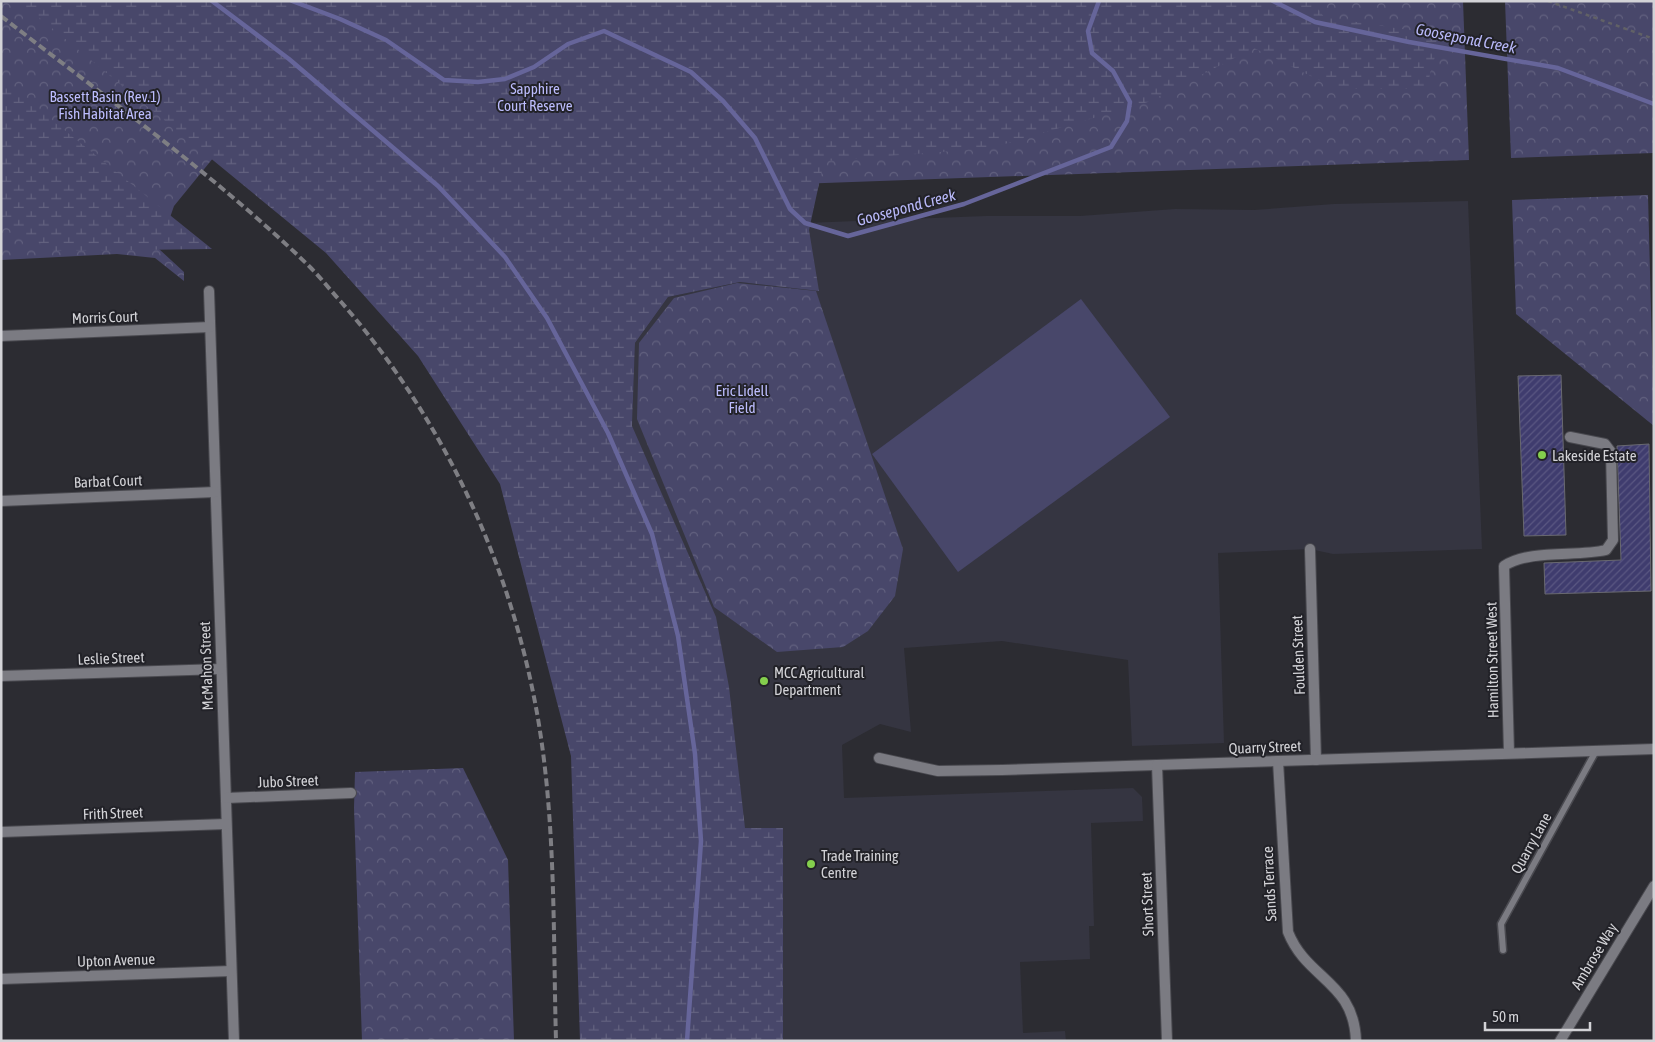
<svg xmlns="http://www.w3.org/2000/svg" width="1655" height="1042" font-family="'Asap Condensed',sans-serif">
<defs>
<pattern id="forest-crowns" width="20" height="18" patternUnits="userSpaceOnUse" patternTransform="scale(1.25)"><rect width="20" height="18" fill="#48476a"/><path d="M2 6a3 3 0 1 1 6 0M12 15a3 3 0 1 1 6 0" fill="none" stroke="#62617f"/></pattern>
<pattern id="wetland-marsh" width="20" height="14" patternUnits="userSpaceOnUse" patternTransform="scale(1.25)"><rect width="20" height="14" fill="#48476a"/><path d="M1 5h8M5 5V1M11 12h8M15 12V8" fill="none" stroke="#62617f"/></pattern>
<pattern id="building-hatch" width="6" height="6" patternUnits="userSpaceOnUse" patternTransform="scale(1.25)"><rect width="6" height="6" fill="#3f3c6e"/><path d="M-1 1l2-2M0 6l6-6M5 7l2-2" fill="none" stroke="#5a5782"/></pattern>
</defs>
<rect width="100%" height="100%" fill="#2c2c32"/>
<polygon fill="#353541" points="1468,201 1482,549 1333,554 1310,549 1218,553 1224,743 1132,746 1128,660 1002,641 904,648 911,732 880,724 842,745 844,798 1133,788 1142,797 1143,821 1091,823 1094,926 1089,926 1090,959 1020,962 1023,1033 1065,1031 1066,1041 783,1041 782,828 745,829 632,426 635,343 668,297 740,282 818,290 805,223 986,216 1080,216 1175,209 1254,210 1334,204"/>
<polygon fill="#48476a" points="1081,299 1170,417 958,572 872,454"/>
<g fill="url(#forest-crowns)">
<polygon points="1,1 222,1 227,141 174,206 159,249 184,272 184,281 155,258 117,254 1,260"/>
<polygon points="272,1 1463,1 1469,160 488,195"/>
<polygon points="1505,1 1654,1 1654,153 1511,158"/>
<polygon points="1648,195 1654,426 1516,314 1512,200"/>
<polygon points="737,283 816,291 903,549 895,596 868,631 843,647 777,652 714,607 637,419 639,343 674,298"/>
<polygon points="463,768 508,860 514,1041 362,1041 354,808 355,772"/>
</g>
<g fill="url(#wetland-marsh)">
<polygon points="19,1 1313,1 1324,17 1441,35 1426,89 1337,89 1254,48 1148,102 991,148 824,161 809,230 819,291 740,282 668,297 635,343 632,426 716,617 729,687 745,828 783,828 783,1041 580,1041 571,756 500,484 418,356 326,253"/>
<polygon points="1,79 212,249 55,251 1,224"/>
</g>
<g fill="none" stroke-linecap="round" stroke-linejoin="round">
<g stroke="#66659a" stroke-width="4.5">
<polyline points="212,1 289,59 438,186 505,257 547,318 608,433 652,534 678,636 695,754 701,841 687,1041"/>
<polyline points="292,1 340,19 386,40 444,80 478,82 505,79 534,67 568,44 604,31 691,72 723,101 755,138 790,209 805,223 848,236 964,204 1111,147 1127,121 1130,102 1113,71 1092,53 1088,31 1099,1"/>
<polyline points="1273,1 1315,22 1409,42 1558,68 1654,104"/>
</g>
</g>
<g fill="url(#building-hatch)" stroke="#696970">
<polygon points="1561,375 1566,535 1524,536 1518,376"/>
<polygon points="1649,444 1651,591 1545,594 1544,563 1621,560 1617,446"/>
</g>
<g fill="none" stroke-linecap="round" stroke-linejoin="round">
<defs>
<polyline id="service" points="1503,950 1501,924 1596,751"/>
<g id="minor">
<polyline points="209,291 234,1041"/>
<polyline points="1,336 210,327"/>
<polyline points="1,501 215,492"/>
<polyline points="1310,549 1316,760"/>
<polyline points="1,676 221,669"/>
<path d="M1509,753L1504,566C1530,549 1576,557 1606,550L1613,540L1611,452L1605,444L1570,437"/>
<polyline points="879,758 938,771 1002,770 1654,749"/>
<path d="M1278,761L1288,932C1307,980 1354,981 1356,1041"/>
<polyline points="226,798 351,793"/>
<polyline points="1,832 226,824"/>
<polyline points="1,979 231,971"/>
<polyline points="1560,1041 1654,886"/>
</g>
<polyline id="tertiary" points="1157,765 1167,1041"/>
</defs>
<use href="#service" stroke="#49494f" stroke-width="9"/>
<use href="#minor" stroke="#49494f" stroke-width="12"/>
<use href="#tertiary" stroke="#49494f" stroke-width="12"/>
<polyline stroke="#616166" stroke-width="2.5" stroke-dasharray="4 4" stroke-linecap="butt" points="1548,1 1654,39"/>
<use href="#service" stroke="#7b7b82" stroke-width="6"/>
<use href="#minor" stroke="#7b7b82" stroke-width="10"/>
<use href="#tertiary" stroke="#7b7b82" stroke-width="10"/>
<path stroke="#7e7e83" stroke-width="4" stroke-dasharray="8 4" stroke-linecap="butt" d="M1,16C105,97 215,175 309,266C321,278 331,291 342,303C443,419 510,562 537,713C556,820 553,932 556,1041"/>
</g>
<g fill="#84cf4d" stroke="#222228" stroke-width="2">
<circle cx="1542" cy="455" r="5"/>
<circle cx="764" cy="681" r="5"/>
<circle cx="811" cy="864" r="5"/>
</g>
<g text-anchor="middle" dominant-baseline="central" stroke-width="4" stroke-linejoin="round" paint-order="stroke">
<g font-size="15" fill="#bdbdfe" stroke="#222228">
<text x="535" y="88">Sapphire<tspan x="535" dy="17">Court Reserve</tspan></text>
<text x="105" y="96">Bassett Basin (Rev.1)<tspan x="105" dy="17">Fish Habitat Area</tspan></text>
<text x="742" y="390">Eric Lidell<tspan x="742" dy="17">Field</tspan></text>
</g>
<g font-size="15" fill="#d3d3d7" stroke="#222228">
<text transform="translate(105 317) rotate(-2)">Morris Court</text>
<text transform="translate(108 481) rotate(-2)">Barbat Court</text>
<text transform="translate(1298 655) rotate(-92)">Foulden Street</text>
<text transform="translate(111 658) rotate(-2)">Leslie Street</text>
<text transform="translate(1492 660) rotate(-91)">Hamilton Street West</text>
<text transform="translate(206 666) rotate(-92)">McMahon Street</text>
<text transform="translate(1265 747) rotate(-2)">Quarry Street</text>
<text transform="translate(288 781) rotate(-2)">Jubo Street</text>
<text transform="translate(113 813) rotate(-2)">Frith Street</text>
<text transform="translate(1531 843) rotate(-61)">Quarry Lane</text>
<text transform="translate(1269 884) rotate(-93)">Sands Terrace</text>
<text transform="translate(1147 904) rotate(-92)">Short Street</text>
<text transform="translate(1594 956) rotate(-59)">Ambrose Way</text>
<text transform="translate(116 960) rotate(-2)">Upton Avenue</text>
</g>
<g font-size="15" fill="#d3d3d7" stroke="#222228" text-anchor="start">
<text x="1552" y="455">Lakeside Estate</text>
<text x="774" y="672">MCC Agricultural<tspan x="774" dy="17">Department</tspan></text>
<text x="821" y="855">Trade Training<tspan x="821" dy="17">Centre</tspan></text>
</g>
<g font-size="16" font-style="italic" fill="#b9b9fa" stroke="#222228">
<text transform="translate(1466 38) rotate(11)">Goosepond Creek</text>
<text transform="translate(906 207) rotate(-15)">Goosepond Creek</text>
</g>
</g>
<rect width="1655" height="1042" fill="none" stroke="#d3d3d7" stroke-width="5"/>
<path d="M1485 1022v8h105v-8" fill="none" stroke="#d3d3d7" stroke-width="2.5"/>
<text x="1492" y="1022" font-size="15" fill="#d3d3d7" stroke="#222228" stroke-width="4" paint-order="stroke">50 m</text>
</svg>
